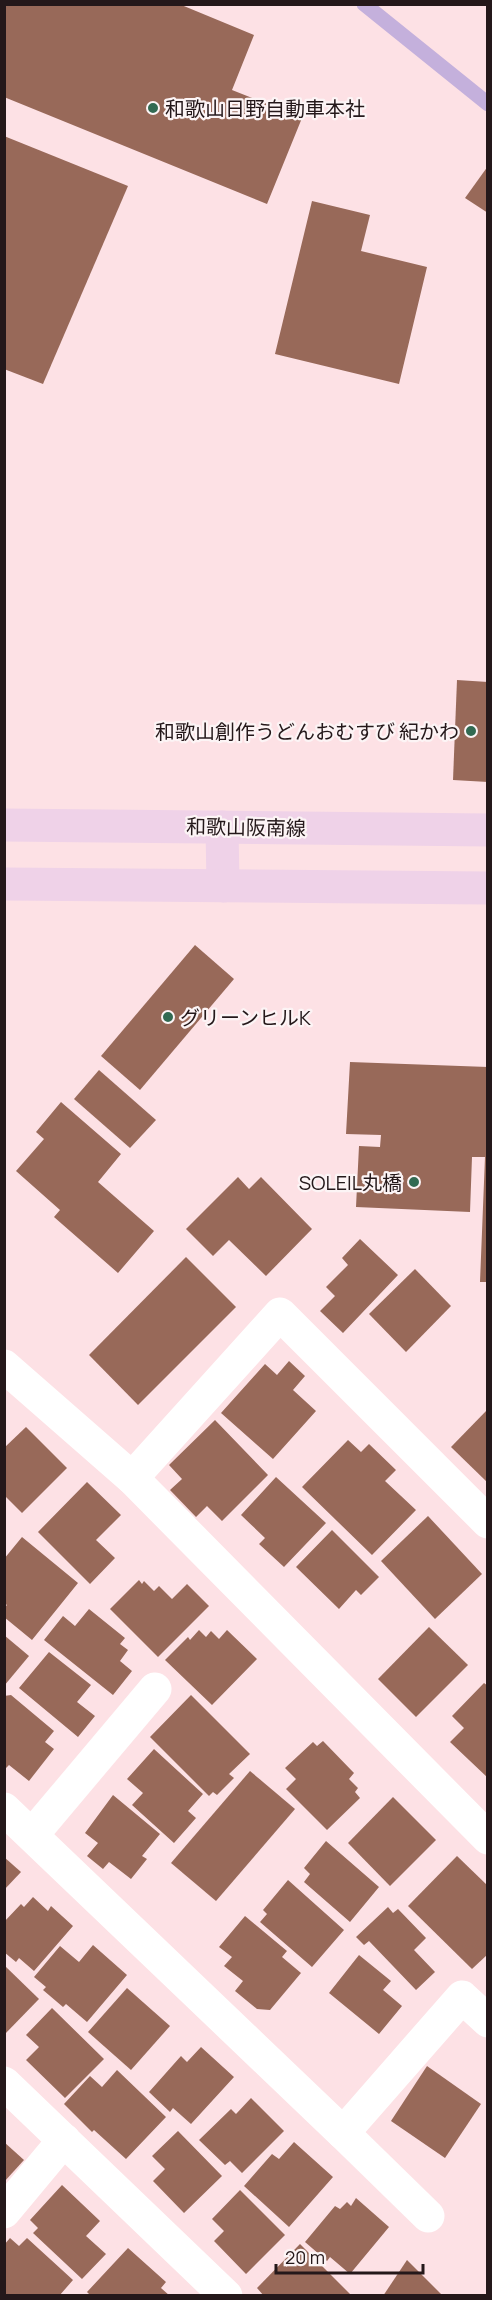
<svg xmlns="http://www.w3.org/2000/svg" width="492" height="2300" font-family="Manrope,'Noto Sans JP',sans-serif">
<rect width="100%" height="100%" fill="#fde1e5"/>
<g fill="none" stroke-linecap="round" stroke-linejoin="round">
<polyline stroke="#c4b0dc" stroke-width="15" points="364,4 488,104"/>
</g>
<g fill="#986959">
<polygon points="4,4 179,4 254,35 232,90 302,118 267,204 4,97"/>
<polygon points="4,136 128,186 43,384 4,369"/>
<polygon points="488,166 488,213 465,198"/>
<polygon points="312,201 370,215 361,251 427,267 399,384 275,354"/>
<polygon points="457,680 488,682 488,782 453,780"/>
<polygon points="195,945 234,979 140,1090 101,1056"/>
<polygon points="350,1062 488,1067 488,1282 480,1282 485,1157 472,1157 470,1212 356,1207 359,1146 380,1147 381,1135 346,1134"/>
<polygon points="99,1070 156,1120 130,1148 74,1099"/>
<polygon points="61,1102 121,1154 98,1182 154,1231 118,1273 54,1217 60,1210 16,1171 44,1139 36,1132"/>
<polygon points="238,1177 249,1189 261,1177 312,1229 266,1276 229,1240 213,1256 186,1229"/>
<polygon points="360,1239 398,1275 343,1333 320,1311 335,1296 326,1287 348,1265 342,1258"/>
<polygon points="186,1257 236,1307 138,1405 89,1355"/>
<polygon points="415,1269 451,1306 406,1352 369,1314"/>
<polygon points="289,1361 305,1376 293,1390 316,1411 273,1459 221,1413 265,1364 277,1375"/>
<polygon points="488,1409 488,1483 451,1447"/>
<polygon points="215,1420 268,1475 222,1521 207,1506 196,1517 170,1490 182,1479 169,1465"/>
<polygon points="26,1427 67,1468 22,1513 4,1495 4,1448"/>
<polygon points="348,1440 361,1452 369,1444 396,1470 385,1481 416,1510 372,1555 302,1487"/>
<polygon points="276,1477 326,1523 284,1567 259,1544 265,1538 241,1515"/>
<polygon points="87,1482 121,1515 96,1540 115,1558 90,1584 38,1532"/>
<polygon points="428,1516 482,1574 435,1619 381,1561"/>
<polygon points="332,1530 379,1577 361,1595 356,1590 339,1609 296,1567"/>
<polygon points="22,1537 78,1583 32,1640 4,1617 4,1608 7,1605 4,1603 4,1559"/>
<polygon points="139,1580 142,1584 144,1581 154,1591 159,1586 172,1599 187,1584 209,1606 158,1657 110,1609"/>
<polygon points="89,1609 125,1638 120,1644 128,1650 120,1661 132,1671 113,1695 44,1640 63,1616 75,1626"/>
<polygon points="429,1627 468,1665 416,1717 378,1679"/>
<polygon points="199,1630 206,1637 211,1631 219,1639 227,1630 257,1659 212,1705 165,1660 188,1637 190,1640"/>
<polygon points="4,1635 29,1656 4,1686"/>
<polygon points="49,1652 91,1685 77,1702 95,1716 78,1737 19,1688"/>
<polygon points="484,1683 488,1686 488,1778 450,1742 464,1728 452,1716"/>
<polygon points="11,1695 54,1731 45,1742 54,1749 29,1781 9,1765 4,1770 4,1696"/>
<polygon points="191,1695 250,1754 229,1774 234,1778 217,1795 213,1792 209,1796 150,1737"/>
<polygon points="323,1741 354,1773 349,1779 358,1788 355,1792 360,1798 327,1830 286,1789 296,1779 285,1768 313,1742 317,1746"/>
<polygon points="154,1749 203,1794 188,1811 196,1818 174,1843 132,1805 143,1793 127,1779"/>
<polygon points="250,1771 295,1809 216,1901 171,1863"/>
<polygon points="113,1795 160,1834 142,1856 147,1859 131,1879 109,1862 103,1869 87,1856 98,1843 85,1833"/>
<polygon points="393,1797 436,1840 390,1886 348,1843"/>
<polygon points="326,1841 379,1887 350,1922 304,1882 310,1874 304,1868"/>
<polygon points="457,1856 488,1886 488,1954 472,1969 408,1906"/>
<polygon points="4,1857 21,1872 4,1890"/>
<polygon points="288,1880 344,1930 312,1967 260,1922 267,1914 263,1910"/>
<polygon points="33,1897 48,1911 51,1906 73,1926 34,1971 19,1958 16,1962 4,1952 4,1922 21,1904 24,1907"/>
<polygon points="388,1907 393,1913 398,1909 426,1938 414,1950 435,1972 416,1990 369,1941 364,1945 356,1937"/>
<polygon points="245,1916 287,1951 282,1957 301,1973 270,2010 257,2009 235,1991 243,1981 224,1966 232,1957 219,1947"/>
<polygon points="93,1945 127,1975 87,2022 66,2004 63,2007 43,1990 46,1987 34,1977 60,1946 79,1962"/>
<polygon points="359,1955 391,1981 383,1990 402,2006 379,2034 329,1993"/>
<polygon points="4,1965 39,1999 4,2035"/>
<polygon points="127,1988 170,2026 131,2070 88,2032"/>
<polygon points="52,2008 104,2059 65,2098 26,2060 39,2047 26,2035"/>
<polygon points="201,2047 234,2077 191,2124 173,2108 170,2112 149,2092 181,2056 187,2062"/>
<polygon points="427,2066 481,2104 445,2158 391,2121"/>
<polygon points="117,2070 166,2117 126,2159 94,2130 92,2132 64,2104 90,2076 102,2087"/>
<polygon points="251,2098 284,2131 242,2173 230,2161 225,2165 199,2140 231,2109 236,2114"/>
<polygon points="178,2131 222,2176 184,2213 153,2181 165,2169 152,2156"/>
<polygon points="4,2142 24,2160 4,2182"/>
<polygon points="294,2142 333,2177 289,2227 244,2186 272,2154 279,2159"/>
<polygon points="62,2185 100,2221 86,2236 106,2254 82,2279 33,2233 38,2228 30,2220"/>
<polygon points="240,2190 285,2235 246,2274 214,2241 224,2231 212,2219"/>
<polygon points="356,2198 389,2227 350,2274 330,2257 327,2261 305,2242 335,2206 340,2209 347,2202 351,2206"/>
<polygon points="10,2238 19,2246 27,2238 73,2280 59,2296 4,2296 4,2245"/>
<polygon points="300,2244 350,2294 348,2296 264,2296 257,2288"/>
<polygon points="128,2248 166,2282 161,2288 170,2296 91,2296 87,2292"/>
<polygon points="407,2260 443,2296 383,2296"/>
</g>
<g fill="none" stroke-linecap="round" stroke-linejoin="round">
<g stroke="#fff" stroke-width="33">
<polyline points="4,1366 132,1478 280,1314 488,1522"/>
<polyline points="132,1478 488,1838"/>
<polyline points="4,1809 343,2133 462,1997 488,2021"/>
<polyline points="32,1835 155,1689"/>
<polyline points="4,2083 226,2296"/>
<polyline points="343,2133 428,2216"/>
<polyline points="4,2212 64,2140"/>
</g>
<g stroke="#efd2e8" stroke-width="33">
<polyline points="4,825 488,830"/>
<polyline points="222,827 223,886"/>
<polyline points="4,884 488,888"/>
</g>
</g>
<g fill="#326a52" stroke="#fcf4f5" stroke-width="2">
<circle cx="153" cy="108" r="6"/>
<circle cx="471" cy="731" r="6"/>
<circle cx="168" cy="1017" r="6"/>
<circle cx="414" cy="1182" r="6"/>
</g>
<g text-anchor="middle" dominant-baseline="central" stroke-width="4.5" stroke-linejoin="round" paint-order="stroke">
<g font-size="20" fill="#24181a" stroke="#fcf4f5" text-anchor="start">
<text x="165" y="108">和歌山日野自動車本社</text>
<text x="459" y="731" text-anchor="end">和歌山創作うどんおむすび 紀かわ</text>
<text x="180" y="1017">グリーンヒルK</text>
<text x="402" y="1182" text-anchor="end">SOLEIL丸橋</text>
</g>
<g font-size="20" fill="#24181a" stroke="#fcf4f5">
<text transform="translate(246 827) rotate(1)">和歌山阪南線</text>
</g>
</g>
<rect width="492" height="2300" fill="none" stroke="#24181a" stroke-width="12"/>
<path d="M276 2264v9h147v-9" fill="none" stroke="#24181a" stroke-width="3"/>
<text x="285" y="2264" font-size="18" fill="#24181a" stroke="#fcf4f5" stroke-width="4.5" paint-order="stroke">20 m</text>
</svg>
